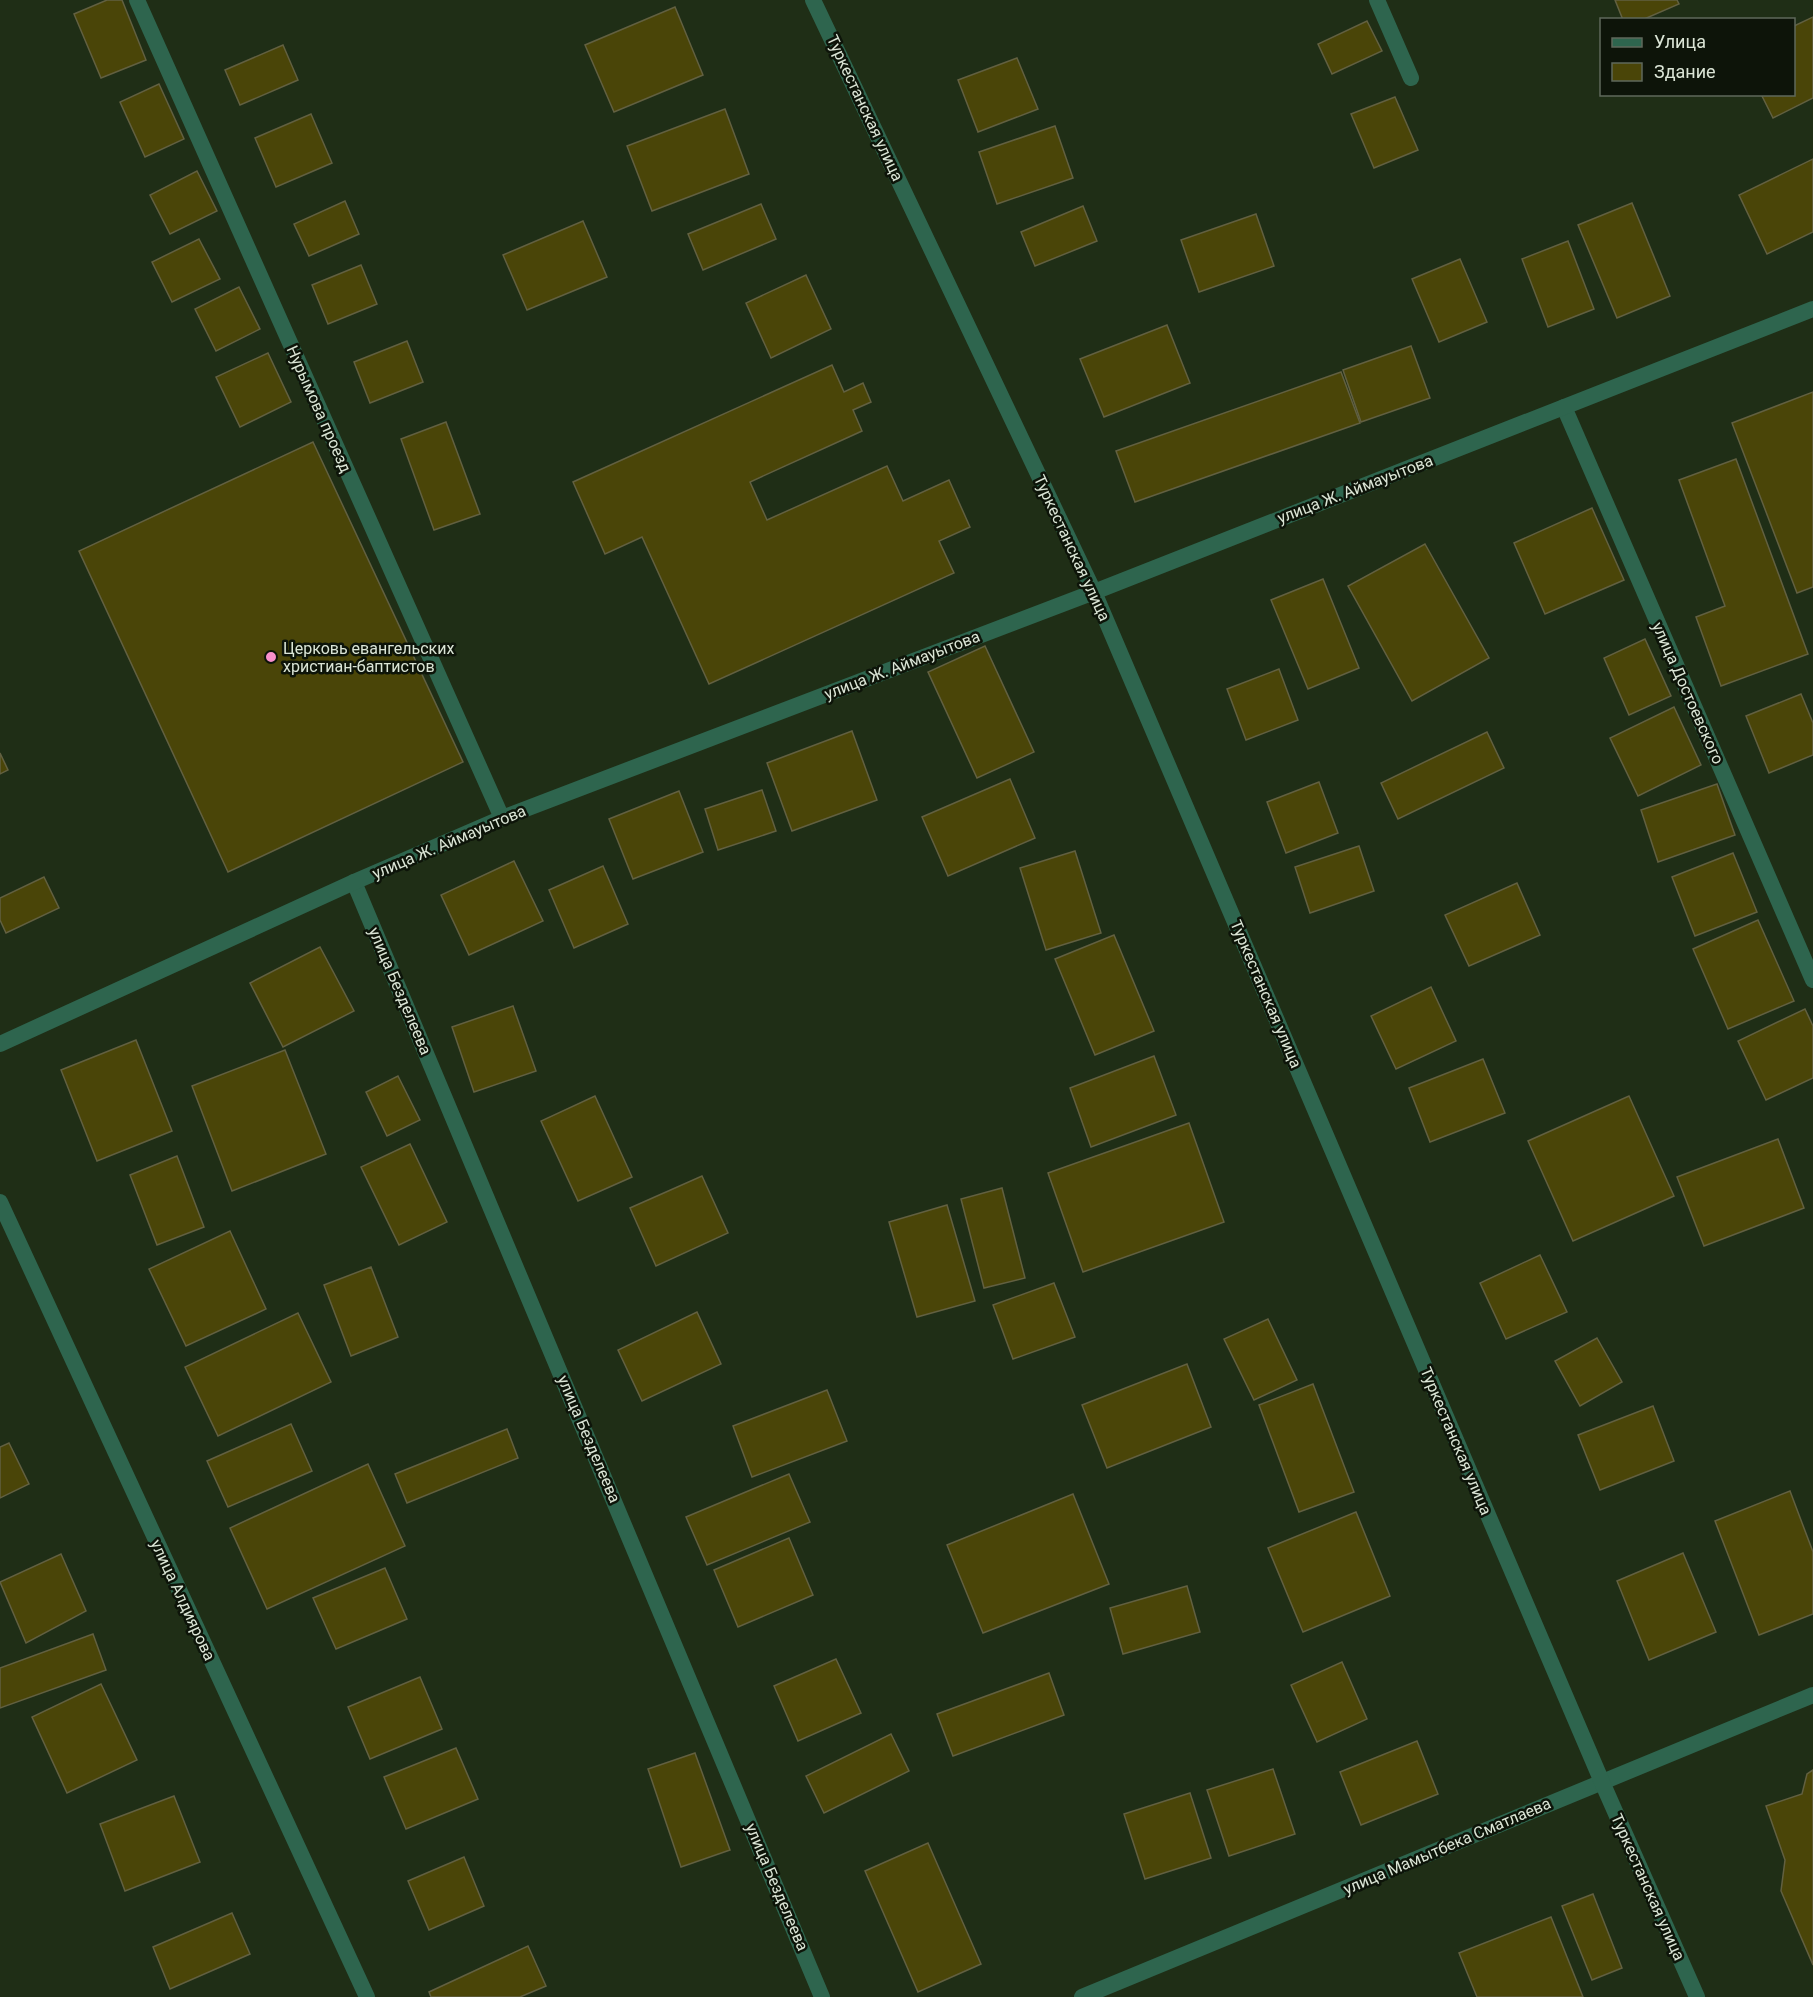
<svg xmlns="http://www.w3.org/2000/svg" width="1813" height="1997" font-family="Roboto,sans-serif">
<rect width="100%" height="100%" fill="#1f2e16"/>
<g fill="#4a4508" stroke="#626041" stroke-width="1.5">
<polygon points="107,0 122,0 146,60 101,78 74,14"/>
<polygon points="1615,0 1677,0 1679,4 1642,20 1623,20"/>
<polygon points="675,7 703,75 614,112 585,45"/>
<polygon points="1813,17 1813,98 1773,118 1761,94 1794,94 1794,26"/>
<polygon points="1367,21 1382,51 1332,74 1318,44"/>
<polygon points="283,45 298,80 240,105 225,70"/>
<polygon points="1017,58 1038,109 978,132 958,80"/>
<polygon points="159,84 184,139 145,157 120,102"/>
<polygon points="1395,97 1418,150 1374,168 1351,114"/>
<polygon points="725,109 749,174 652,211 627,146"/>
<polygon points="311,114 332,163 276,187 255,138"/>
<polygon points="1055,126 1073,178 997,204 979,152"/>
<polygon points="1813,159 1813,232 1767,254 1739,195"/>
<polygon points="197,171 217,211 170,234 150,195"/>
<polygon points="345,201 359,234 309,256 294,224"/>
<polygon points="1632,203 1670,296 1617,318 1578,225"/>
<polygon points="761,204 776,239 703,270 688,234"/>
<polygon points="1083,206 1097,241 1035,266 1021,232"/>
<polygon points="1256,214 1274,266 1199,292 1181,240"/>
<polygon points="583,221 607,277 527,310 503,255"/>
<polygon points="199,239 220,279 172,302 152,262"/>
<polygon points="1568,241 1594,309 1548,327 1522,259"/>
<polygon points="1460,259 1487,322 1439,342 1412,279"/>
<polygon points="361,265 377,304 328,324 312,285"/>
<polygon points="806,275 831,329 771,358 746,303"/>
<polygon points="239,287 260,329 216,351 195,309"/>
<polygon points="1167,325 1190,383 1104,417 1080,359"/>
<polygon points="407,341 423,382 370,403 354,362"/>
<polygon points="1411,346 1430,398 1361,422 1343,370"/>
<polygon points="268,353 291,402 240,427 216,377"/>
<polygon points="832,365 844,392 863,383 871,402 853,410 862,431 750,482 767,520 887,466 903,501 949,480 970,527 939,541 954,573 709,684 642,537 605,554 573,482"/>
<polygon points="1341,372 1360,423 1135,502 1116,451"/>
<polygon points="1813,392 1813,587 1797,593 1732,423"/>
<polygon points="446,422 480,514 434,530 401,439"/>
<polygon points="313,442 463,762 228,872 79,551"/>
<polygon points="1736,459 1808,654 1721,686 1696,617 1725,606 1679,480"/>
<polygon points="1592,508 1624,580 1545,614 1514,543"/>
<polygon points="1425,544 1489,658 1412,701 1348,586"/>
<polygon points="1323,579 1359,668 1308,689 1271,600"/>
<polygon points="1645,639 1671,696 1629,715 1604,658"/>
<polygon points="985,646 1034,752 977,778 928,672"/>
<polygon points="1279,669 1298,720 1246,740 1227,689"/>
<polygon points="1801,694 1813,723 1813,755 1769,773 1746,716"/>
<polygon points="1674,707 1701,765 1638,796 1610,738"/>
<polygon points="852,731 877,800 792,831 767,763"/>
<polygon points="1487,732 1504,768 1398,819 1381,783"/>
<polygon points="0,753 8,770 0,774"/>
<polygon points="1010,779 1035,838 948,876 922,817"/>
<polygon points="1319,782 1338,833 1286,853 1267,802"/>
<polygon points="1717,784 1735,835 1658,862 1641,810"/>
<polygon points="762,790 776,831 718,850 705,809"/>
<polygon points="679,791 703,852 633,879 609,819"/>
<polygon points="1359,846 1374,891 1310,913 1295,867"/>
<polygon points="1075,851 1101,933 1046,950 1020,868"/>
<polygon points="1733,853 1757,912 1695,936 1672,877"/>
<polygon points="514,861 543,921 469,955 441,895"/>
<polygon points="603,866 628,924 574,948 549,890"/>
<polygon points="44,877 59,908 6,933 0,920 0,898"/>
<polygon points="1517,883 1540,935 1469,966 1445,915"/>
<polygon points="1758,920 1794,1001 1728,1029 1693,949"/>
<polygon points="1114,935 1154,1031 1095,1055 1055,959"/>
<polygon points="320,947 354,1011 283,1047 250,983"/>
<polygon points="1431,987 1456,1041 1396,1069 1371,1016"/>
<polygon points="513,1006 536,1071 474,1092 452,1027"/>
<polygon points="1805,1009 1813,1026 1813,1078 1766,1100 1738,1041"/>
<polygon points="136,1040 172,1131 97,1161 61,1070"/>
<polygon points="285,1050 326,1154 232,1191 192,1086"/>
<polygon points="1154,1056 1176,1115 1091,1147 1070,1088"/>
<polygon points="1483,1059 1505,1113 1430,1142 1409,1088"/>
<polygon points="398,1076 420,1120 387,1136 366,1092"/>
<polygon points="595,1096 632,1177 578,1201 541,1121"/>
<polygon points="1629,1096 1674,1196 1573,1241 1528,1141"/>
<polygon points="1189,1123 1224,1222 1083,1272 1048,1173"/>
<polygon points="1778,1139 1804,1208 1704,1246 1677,1177"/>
<polygon points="410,1144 447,1222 399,1245 361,1167"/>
<polygon points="177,1156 204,1227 157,1245 130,1175"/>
<polygon points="702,1176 728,1233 656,1266 630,1208"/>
<polygon points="1002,1188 1025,1278 984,1288 961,1199"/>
<polygon points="947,1205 975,1301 917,1317 889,1222"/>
<polygon points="230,1231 266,1309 186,1346 149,1269"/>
<polygon points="1540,1255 1567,1312 1506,1339 1480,1283"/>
<polygon points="371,1267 398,1337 351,1356 324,1285"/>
<polygon points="1054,1283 1075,1337 1013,1359 993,1305"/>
<polygon points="697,1312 721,1364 642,1401 618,1350"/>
<polygon points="298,1313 331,1382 218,1436 185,1367"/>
<polygon points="1268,1319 1297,1380 1254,1400 1224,1339"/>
<polygon points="1597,1338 1622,1382 1580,1406 1555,1361"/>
<polygon points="1187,1364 1211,1427 1107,1468 1082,1405"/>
<polygon points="1313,1384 1354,1492 1299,1512 1259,1405"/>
<polygon points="827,1390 847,1441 752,1477 733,1426"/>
<polygon points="1653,1406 1674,1461 1600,1490 1578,1435"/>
<polygon points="291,1424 312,1471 228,1507 207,1461"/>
<polygon points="507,1429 518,1458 407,1503 395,1474"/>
<polygon points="9,1443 29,1484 0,1498 0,1447"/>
<polygon points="368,1464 405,1546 267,1609 230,1528"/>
<polygon points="789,1474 810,1522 707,1565 686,1517"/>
<polygon points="1790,1491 1813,1552 1813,1614 1759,1635 1715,1521"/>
<polygon points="1073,1494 1109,1584 983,1633 947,1545"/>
<polygon points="1356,1512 1390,1596 1303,1632 1268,1548"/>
<polygon points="789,1538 813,1595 738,1627 714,1570"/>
<polygon points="1683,1553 1716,1632 1649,1660 1617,1581"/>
<polygon points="61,1554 86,1611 26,1643 0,1582"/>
<polygon points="385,1568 407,1619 336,1649 313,1598"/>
<polygon points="1187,1586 1200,1632 1123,1654 1110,1608"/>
<polygon points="93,1634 106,1670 0,1708 0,1668"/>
<polygon points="836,1659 861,1713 798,1741 774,1686"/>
<polygon points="1342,1662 1367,1719 1317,1742 1291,1685"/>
<polygon points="1049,1673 1064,1715 953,1756 937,1714"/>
<polygon points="420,1677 442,1729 370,1759 348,1707"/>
<polygon points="101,1684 137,1760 67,1793 32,1717"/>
<polygon points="891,1734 909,1771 824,1813 806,1776"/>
<polygon points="1417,1741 1438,1794 1361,1825 1340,1772"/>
<polygon points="456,1748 478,1799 406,1829 384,1777"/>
<polygon points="695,1753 730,1850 681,1867 648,1769"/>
<polygon points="1273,1769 1295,1834 1229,1856 1207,1790"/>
<polygon points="1813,1770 1813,1965 1781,1891 1785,1860 1766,1806 1802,1794 1807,1774"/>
<polygon points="1190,1793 1211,1858 1145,1879 1124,1814"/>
<polygon points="174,1796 200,1862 125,1891 100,1824"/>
<polygon points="928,1843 981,1964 918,1992 865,1871"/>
<polygon points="464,1857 484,1906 429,1930 408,1881"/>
<polygon points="1593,1894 1622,1968 1592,1980 1562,1906"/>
<polygon points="232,1913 250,1954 170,1989 153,1947"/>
<polygon points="1551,1917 1583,1997 1477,1997 1459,1953"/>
<polygon points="528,1946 546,1986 520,1997 431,1997 429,1992"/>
</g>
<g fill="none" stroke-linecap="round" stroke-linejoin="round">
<g stroke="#2e654e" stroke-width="16">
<polyline points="137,0 502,818"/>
<polyline points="1377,0 1411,78"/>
<polyline points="1564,407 1813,980"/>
<polyline points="354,882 822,1997"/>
<polyline points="0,1202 367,1997"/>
<polyline points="1082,1997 1813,1695"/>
</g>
<g stroke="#2e654e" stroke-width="16">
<polyline points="813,0 1094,592 1602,1782 1697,1997"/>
<polyline points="0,1044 354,882 502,818 1094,592 1813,309"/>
</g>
</g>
<circle fill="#f890cc" stroke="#0d1409" stroke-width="2" cx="271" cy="657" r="6"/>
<g text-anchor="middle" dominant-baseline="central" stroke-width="5" stroke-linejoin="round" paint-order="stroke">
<g font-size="16" fill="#dbe5d6" stroke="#0d1409">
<text transform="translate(865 108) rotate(65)">Туркестанская улица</text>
<text transform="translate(319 409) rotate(66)">Нурымова проезд</text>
<text transform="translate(1355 489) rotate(-21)">улица Ж. Аймауытова</text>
<text transform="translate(1072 548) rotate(65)">Туркестанская улица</text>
<text transform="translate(902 665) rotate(-21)">улица Ж. Аймауытова</text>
<text transform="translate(1688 693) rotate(66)">улица Достоевского</text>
<text transform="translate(449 842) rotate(-23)">улица Ж. Аймауытова</text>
<text transform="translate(400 991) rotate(67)">улица Безделеева</text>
<text transform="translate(1266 994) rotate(67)">Туркестанская улица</text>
<text transform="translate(589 1439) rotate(67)">улица Безделеева</text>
<text transform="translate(1456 1441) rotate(67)">Туркестанская улица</text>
<text transform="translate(183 1600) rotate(65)">улица Алдиярова</text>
<text transform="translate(1447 1846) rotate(-23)">улица Мамытбека Сматлаева</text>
<text transform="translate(777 1887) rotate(67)">улица Безделеева</text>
<text transform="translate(1648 1887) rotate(66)">Туркестанская улица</text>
</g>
<g font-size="16" fill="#dbe5d6" stroke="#0d1409" text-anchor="start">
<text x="283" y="648">Церковь евангельских<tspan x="283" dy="18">христиан-баптистов</tspan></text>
</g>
</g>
<rect x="1600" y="18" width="195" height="78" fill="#0d1409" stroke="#5f685b" stroke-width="1.5"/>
<rect x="1612" y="38" width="30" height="9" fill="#2e654e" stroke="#5f685b" stroke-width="1.5"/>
<text x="1654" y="48" font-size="18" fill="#dbe5d6">Улица</text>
<rect x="1612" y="63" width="30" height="18" fill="#4a4508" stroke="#5f685b" stroke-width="1.5"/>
<text x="1654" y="78" font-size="18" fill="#dbe5d6">Здание</text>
</svg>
